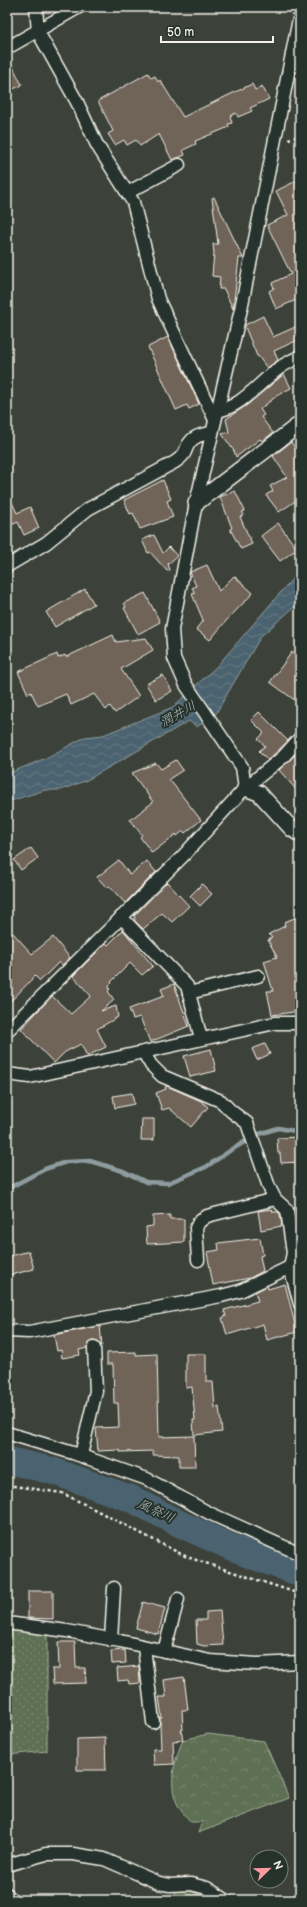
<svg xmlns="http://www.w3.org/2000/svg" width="307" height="1907" font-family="'Balsamiq Sans','Klee One',sans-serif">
<defs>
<pattern id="grass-dots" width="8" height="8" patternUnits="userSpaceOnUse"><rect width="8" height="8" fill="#5d7052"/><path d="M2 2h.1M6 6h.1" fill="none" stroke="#75856b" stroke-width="1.8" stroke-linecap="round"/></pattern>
<pattern id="forest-crowns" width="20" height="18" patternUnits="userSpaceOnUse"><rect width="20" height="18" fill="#5d7052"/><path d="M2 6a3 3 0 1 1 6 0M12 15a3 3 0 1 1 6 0" fill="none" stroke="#75856b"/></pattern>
<pattern id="water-waves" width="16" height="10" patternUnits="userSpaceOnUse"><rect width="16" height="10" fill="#4b636f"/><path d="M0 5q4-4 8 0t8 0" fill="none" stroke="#667a84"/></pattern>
</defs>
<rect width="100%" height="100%" fill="#3c423a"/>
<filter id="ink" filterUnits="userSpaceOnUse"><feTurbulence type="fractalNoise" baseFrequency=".025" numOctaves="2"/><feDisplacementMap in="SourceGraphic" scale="8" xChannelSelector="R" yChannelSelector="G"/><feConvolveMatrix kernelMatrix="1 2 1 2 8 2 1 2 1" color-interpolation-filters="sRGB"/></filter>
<g filter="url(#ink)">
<polygon fill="url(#grass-dots)" stroke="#a8b09d" points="7,1629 47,1635 47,1751 7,1755"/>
<g fill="url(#forest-crowns)" stroke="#a8b09d">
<path d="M208,1734L264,1741L289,1798L198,1833L202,1822H191C187,1817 182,1813 179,1807C167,1787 174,1761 183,1740Z"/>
<polygon points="175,1890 190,1890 209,1900 175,1900"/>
</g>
<polygon fill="url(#water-waves)" stroke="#8f9c9f" points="300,570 300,602 261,636 215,715 197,727 189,721 87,780 61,790 45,790 7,802 7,774 46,758 85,737 103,735 173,707 218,665"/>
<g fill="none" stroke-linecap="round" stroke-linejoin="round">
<polyline stroke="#8f9c9f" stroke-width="4.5" points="7,1189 45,1169 66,1162 90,1161 123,1171 146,1182 168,1183 206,1167 231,1150 256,1135 278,1128 300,1132"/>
<polyline stroke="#4b636f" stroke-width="27" points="7,1460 53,1471 132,1499 180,1524 236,1549 242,1549 245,1553 300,1573"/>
</g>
<g fill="#706459" stroke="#f4f1e8">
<polygon points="7,55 22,85 7,92"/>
<polygon points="148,73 151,78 155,76 158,82 160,80 183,117 252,84 255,90 262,86 269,99 250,108 252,111 238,117 236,113 230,116 232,123 228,124 229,127 195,141 196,144 183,150 185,155 172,160 159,134 140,146 136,140 127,145 124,140 115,145 108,134 113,131 98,101"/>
<polygon points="300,179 300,298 276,309 269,291 274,288 272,283 291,274 267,225 288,215 276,191"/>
<polygon points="214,197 243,258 239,258 233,309 224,289 219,289 220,277 212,276 214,253 213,244 218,244 212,198"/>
<polygon points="263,316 273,337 300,325 300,339 274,351 278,360 267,368 258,356 257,356 245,327 245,325"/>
<polygon points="168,337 199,404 189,409 187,405 176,410 148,347"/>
<polygon points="284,374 291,388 278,395 260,409 264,415 261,417 273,433 262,441 260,439 236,457 234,451 222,434 229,432 226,419 247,405"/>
<polygon points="291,442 300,455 300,498 279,512 266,495 273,491 270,486 287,477 273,456"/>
<polygon points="163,480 171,499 167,501 173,517 140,529 133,513 130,514 124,500"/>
<polygon points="235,491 245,511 242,512 244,515 240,517 252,544 241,549 230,529 232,528 220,497"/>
<polygon points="7,492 17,513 30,507 39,528 24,535 18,522 7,527"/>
<polygon points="278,523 297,549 280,561 261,536"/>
<polygon points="154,535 163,553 169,547 177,556 168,564 170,570 167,571 150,552 148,553 142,540"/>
<polygon points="207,565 219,591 234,576 253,593 226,621 210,640 196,629 203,620 192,594 195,593 192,588 196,586 190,572"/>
<polygon points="85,589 94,604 55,627 46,612"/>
<polygon points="145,593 160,622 138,634 124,608 126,607 124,603"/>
<polygon points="113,635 116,642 146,638 153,650 121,669 139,696 115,713 110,706 106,710 94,694 71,705 66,694 38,706 31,692 28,694 18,672 57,654 58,658 65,655 66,657"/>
<polygon points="292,652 300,658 300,704 270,682"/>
<polygon points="163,675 172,691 156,700 146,684"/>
<polygon points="259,712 288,741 268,760 259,751 265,746 258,739 264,733 251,720"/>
<polygon points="296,754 300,759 300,794 279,770"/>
<polygon points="176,760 183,770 169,779 201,820 185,833 183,831 177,836 176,834 152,853 140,837 142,835 130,820 153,802 132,773 156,763 161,769"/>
<polygon points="31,848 38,858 21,870 14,860"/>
<polygon points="119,860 130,875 147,861 156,872 125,903 109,886 107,888 97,877"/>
<polygon points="167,882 189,906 172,922 162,913 143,929 134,920 135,918 134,916"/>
<polygon points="202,884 212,894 200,906 190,896"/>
<polygon points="300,916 300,1011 272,1015 267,991 273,991 264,961 277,957 268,940 272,938 269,934 285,926 284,922"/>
<polygon points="123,930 153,966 142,975 130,963 111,982 112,983 108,987 110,989 108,991 114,1000 101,1011 116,1006 118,1017 97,1029 106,1047 87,1056 81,1044 65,1052 54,1063 21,1029 52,996 71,1014 91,996 73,976 106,943 108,945"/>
<polygon points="13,933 32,954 53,937 70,958 62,965 59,962 40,981 35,976 7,1005 7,938"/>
<polygon points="174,984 189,1026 150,1042 140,1017 133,1019 129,1009 164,996 161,989"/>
<polygon points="265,1044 270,1054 257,1060 252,1049"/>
<polygon points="211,1049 216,1071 190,1077 184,1056"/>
<polygon points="167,1086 201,1101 208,1107 191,1127 169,1108 162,1110 156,1093 166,1089 165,1087"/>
<polygon points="132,1093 134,1104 115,1108 113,1096"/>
<polygon points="142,1119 154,1119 154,1140 141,1140"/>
<polygon points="300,1137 300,1162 281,1163 280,1153 278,1153 277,1138"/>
<polygon points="272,1209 273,1212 278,1212 280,1214 282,1226 261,1230 258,1211"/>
<polygon points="170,1215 170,1219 184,1219 184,1242 147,1244 146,1227 153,1226 153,1216"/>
<polygon points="260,1238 263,1255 260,1256 263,1271 250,1278 213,1285 207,1252 219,1250 218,1243"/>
<polygon points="29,1251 34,1269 7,1276 7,1257"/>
<polygon points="285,1284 297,1332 267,1340 263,1324 227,1335 222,1318 226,1316 224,1310 258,1301 255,1292 267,1286 268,1289"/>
<polygon points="100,1326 102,1346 98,1342 93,1341 88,1344 87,1348 79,1350 80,1355 62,1358 61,1350 57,1351 54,1335"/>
<polygon points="136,1352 136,1355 157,1354 159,1437 194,1436 195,1467 179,1467 179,1456 153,1455 153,1451 120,1452 120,1450 98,1451 96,1428 119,1427 118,1403 114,1403 113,1364 107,1364 107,1353"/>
<polygon points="186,1354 206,1354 206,1382 213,1382 215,1408 219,1407 222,1432 194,1435 193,1420 195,1420 192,1387 186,1388"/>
<polygon points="28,1591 53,1591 53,1619 28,1618"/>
<polygon points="143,1602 165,1608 158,1634 136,1628"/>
<polygon points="220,1611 223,1645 204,1646 197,1644 196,1620 206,1620 206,1612"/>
<polygon points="58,1642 75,1642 76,1668 85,1668 86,1683 53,1684 52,1669 59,1669"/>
<polygon points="125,1650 126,1663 112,1664 111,1651"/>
<polygon points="139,1666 140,1683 129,1684 128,1680 118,1681 117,1668"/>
<polygon points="184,1677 188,1710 182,1710 183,1730 181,1730 183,1740 173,1741 174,1764 154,1765 153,1749 161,1749 160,1725 160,1718 162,1718 159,1697 166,1697 164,1680"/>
<polygon points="105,1738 106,1770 77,1770 77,1739"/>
</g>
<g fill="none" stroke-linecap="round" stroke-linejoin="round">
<defs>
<g id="minor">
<polyline points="36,7 38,32 77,102 97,145 133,202 158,299 215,420"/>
<polyline points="7,48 79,7"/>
<polyline points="127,193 179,165"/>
<path d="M217,411C242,407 260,381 281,367C286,363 294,360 300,356"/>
<path d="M7,566L46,543L88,509L175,462C189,453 183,449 191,441C196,435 205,434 212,433"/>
<polyline points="245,788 242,767 186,685 174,658 172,629 196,503 241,309 300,14"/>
<polyline points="121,917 187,986 201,1038"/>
<polyline points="189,993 258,976"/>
<polyline points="7,1031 183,856 245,788 283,757 300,738"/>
<polyline points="7,1074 30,1077 275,1023 300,1023"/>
<polyline points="198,1260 196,1228 199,1222 207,1216 275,1199"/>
<polyline points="290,1267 300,1304"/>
<polyline points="7,1331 29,1332 221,1296 240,1291 290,1267 293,1253 287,1210 275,1199 269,1187 247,1123 231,1111 221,1101 162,1076 151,1065 144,1053"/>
<polyline points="7,1433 73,1453 147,1479 209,1513 300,1554"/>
<polyline points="81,1455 96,1391 94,1348"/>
<polyline points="7,1623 67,1631 120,1641 210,1661 257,1664 300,1662"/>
<polyline points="111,1640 114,1588"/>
<polyline points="144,1647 153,1722"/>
<polyline points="164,1651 178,1599"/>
<polyline points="7,1865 46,1854 73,1854 104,1859 159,1883 170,1885 191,1884 207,1888 226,1900"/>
<polyline points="7,1894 9,1900"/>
</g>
<g id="tertiary">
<polyline points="196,503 300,424"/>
<polyline points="245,788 259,793 292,829 300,834"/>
</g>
</defs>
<use href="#minor" stroke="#f4f1e8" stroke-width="15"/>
<use href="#tertiary" stroke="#f4f1e8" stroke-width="18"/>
<g stroke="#f4f1e8" stroke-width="2.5" stroke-dasharray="3 3" stroke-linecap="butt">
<polyline points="288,139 300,136"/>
<polyline points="7,1485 62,1493 90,1507 187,1557 300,1594"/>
</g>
<use href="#minor" stroke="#26332d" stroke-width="12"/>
<use href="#tertiary" stroke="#26332d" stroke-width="15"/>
</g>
</g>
<g text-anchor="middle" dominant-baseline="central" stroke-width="4" stroke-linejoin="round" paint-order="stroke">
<g font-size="13" font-style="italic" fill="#b0b8b8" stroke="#26332d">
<text transform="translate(178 714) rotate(-29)">潤井川</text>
<text transform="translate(156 1511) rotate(25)">風祭川</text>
</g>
</g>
<rect width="307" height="1907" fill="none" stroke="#26332d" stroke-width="24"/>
<rect x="12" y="12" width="283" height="1883" fill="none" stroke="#f4f1e8" stroke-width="1.5" filter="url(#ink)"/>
<g transform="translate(269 1869) rotate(67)"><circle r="19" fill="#26332d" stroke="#787f78"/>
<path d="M0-3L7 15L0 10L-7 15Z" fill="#ff9aa2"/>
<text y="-6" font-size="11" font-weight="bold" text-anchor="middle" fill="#f4f1e8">N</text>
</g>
<path d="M161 36v6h112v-6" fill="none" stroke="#f4f1e8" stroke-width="2"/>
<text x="167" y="36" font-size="12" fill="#f4f1e8" stroke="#26332d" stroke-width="3" paint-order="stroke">50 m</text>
</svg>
